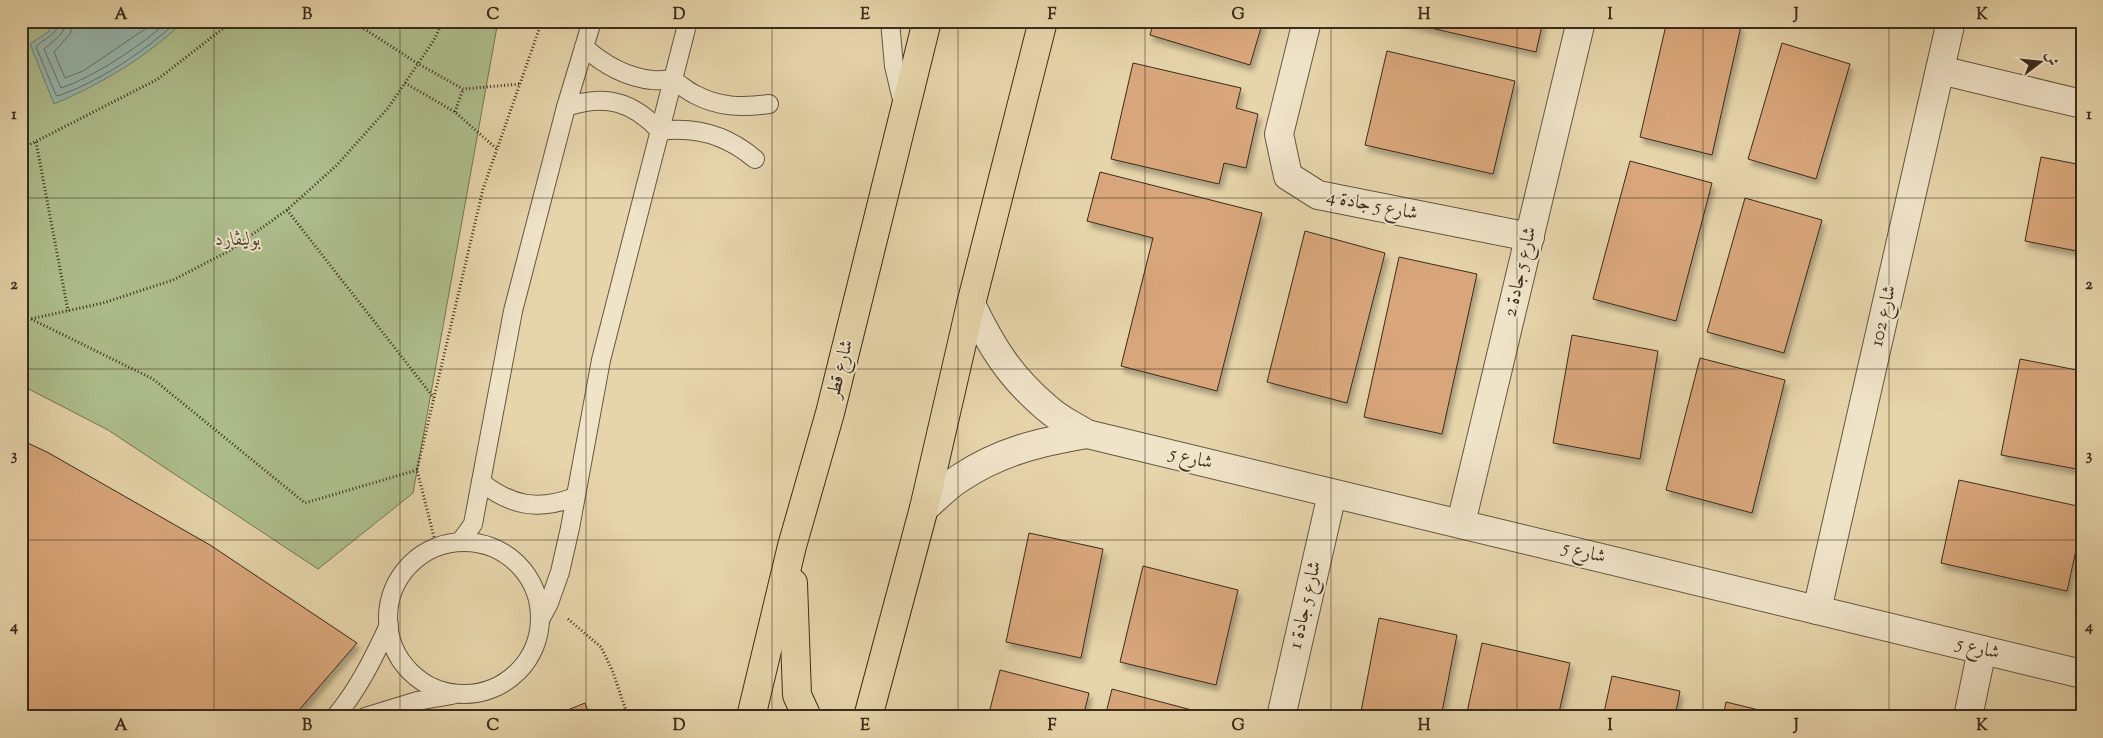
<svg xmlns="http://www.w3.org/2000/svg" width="2103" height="738" font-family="'Sorts Mill Goudy',Amiri,serif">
<defs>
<filter id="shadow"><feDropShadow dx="3" dy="5.5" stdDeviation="2.5" flood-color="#0004"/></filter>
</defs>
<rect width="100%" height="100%" fill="#e6d4aa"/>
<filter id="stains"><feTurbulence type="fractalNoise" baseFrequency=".004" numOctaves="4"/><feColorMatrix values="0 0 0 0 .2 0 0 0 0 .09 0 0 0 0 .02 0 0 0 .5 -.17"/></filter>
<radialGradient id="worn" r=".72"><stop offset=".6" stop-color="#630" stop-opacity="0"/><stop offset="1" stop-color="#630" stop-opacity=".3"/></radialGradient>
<polygon fill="#aebe8d" stroke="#747554" points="21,21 498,21 413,493 318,569 108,430 21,385"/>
<path fill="#97b7af" stroke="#727f74" d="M57,21H184C147,57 101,84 54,104L30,44L48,32Z"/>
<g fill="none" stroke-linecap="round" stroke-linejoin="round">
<g stroke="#697266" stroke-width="1">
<path d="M60,21C58,35 44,38 36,47L56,95L58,96C98,82 146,51 177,21"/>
<path d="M66,21C65,35 53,41 44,49L61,88C92,78 144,44 168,21"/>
<polyline points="74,21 70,34 54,52 65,78 83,71 157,21"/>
</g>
</g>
<g fill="#d8a67a" stroke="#3b2c1c" filter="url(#shadow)">
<polygon points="1154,21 1263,21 1250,65 1150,35"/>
<polygon points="1400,21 1543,21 1536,52"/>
<polygon points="1667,21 1720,21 1741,26 1712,155 1640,137"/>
<polygon points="1782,43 1850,64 1816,179 1748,159"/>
<polygon points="1387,51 1515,81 1493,174 1365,145"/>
<polygon points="1133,63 1241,88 1236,108 1258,114 1246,168 1224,163 1219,184 1111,159"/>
<polygon points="2041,157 2082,165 2082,252 2025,241"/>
<polygon points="1630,161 1712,183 1676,321 1593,299"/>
<polygon points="1100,172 1262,213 1217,391 1121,366 1153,238 1087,221"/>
<polygon points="1745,198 1822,220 1784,353 1707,332"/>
<polygon points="1305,231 1385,253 1347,403 1267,382"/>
<polygon points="1399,257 1477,274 1442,434 1364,417"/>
<polygon points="1572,335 1658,351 1640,459 1553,443"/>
<polygon points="1700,358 1785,380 1752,513 1666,490"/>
<polygon points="2020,359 2082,371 2082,470 2001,455"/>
<polygon points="21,440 47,452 210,545 357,643 293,717 21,717"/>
<polygon points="1959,480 2082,507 2082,523 2067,591 1941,563"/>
<polygon points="1029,533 1103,549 1081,658 1006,642"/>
<polygon points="1143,566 1238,590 1216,685 1120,662"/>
<polygon points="1379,618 1457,635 1441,717 1360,717"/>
<polygon points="1482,643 1570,663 1558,717 1466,717"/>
<polygon points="1000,670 1089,693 1083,717 988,717"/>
<polygon points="1612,676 1680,691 1675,717 1603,717"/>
<polygon points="1112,689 1203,713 1203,717 1105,717"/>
<polygon points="1726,702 1788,717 1723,717"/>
<polygon points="585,703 590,717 550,717"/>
</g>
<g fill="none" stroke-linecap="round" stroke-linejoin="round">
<defs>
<g id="service">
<polyline points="890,21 894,66 903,104"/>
<path d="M584,47C604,65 625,77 652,80C658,81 665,79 671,80C678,82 687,91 694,94C718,107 742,108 769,104"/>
<path d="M566,107C605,94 632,101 660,131C696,126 727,135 755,159"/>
<path d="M481,482C511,506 538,511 575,497"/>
<polyline points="460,542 473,524 513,311 566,107 592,21"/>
<circle cx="464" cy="618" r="76"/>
<polyline points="541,618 549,603 560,572 570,528 601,360 688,21"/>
<path d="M335,717C358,690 374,657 389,625"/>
<polyline points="365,717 417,701 452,695"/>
</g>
<g id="minor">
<polyline points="1307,21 1279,134 1288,176 1318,195 1530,237"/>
<polyline points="1940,70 2082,104"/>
<path d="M971,304C992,348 1010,377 1048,409C1059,419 1074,426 1087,434L2082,674"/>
<path d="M924,508C936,498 947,486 960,478C1001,451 1040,442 1087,434"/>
<polyline points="1461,523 1581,21"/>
<polyline points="1817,610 1951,21"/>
<polyline points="1281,717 1332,494"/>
<polyline points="1968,717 1982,650"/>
</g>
<g id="primary">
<polyline points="793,583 797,695 807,717"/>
<polyline points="751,717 792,546 830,413 927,21"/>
<polyline points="868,717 924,508 971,304 1043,21"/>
</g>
</defs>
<use href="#service" stroke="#665640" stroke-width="20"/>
<use href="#minor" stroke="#665640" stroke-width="30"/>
<use href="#primary" stroke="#3b2c1c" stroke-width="30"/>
<g stroke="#3b2c1c" stroke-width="3" stroke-dasharray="1 2.5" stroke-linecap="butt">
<polyline points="352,21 417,63 463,89 520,84"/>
<polyline points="405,83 455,112 497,149"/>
<polyline points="455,112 463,89"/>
<polyline points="36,142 68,311"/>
<polyline points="21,149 158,79 225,27 229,21"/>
<polyline points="287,210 434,398"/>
<polyline points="21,319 30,319 103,303 173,280 229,251 287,210 337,165 388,108 434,40 443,21"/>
<polyline points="31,319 153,379 305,503 417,470"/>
<polyline points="434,537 417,470 483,189 542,21"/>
<polyline points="568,619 601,647 613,672 628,717"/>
</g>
<use href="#service" stroke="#efe3c8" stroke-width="18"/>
<use href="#minor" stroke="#efe3c8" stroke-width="28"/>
<use href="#primary" stroke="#e6d4aa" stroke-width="28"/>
</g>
<path fill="none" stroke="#3b2c1c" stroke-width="1" stroke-opacity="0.55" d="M214,21V717M400,21V717M586,21V717M772,21V717M958,21V717M1145,21V717M1331,21V717M1517,21V717M1703,21V717M1889,21V717M21,198H2082M21,369H2082M21,540H2082"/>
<g text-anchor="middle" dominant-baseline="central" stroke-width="4" stroke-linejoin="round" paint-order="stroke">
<g font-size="19" fill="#3b2c1c" stroke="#efe3c8">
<text transform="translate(1372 206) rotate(11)">شارع 5 جادة 4</text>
<text transform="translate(1521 272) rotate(-77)">شارع 5 جادة 2</text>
<text transform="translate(1884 316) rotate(-77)">شارع 102</text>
<text transform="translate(841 369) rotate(-76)">شارع قطر</text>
<text transform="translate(1191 459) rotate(14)">شارع 5</text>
<text transform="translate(1584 553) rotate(14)">شارع 5</text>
<text transform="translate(1306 605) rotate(-77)">شارع 5 جادة 1</text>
<text transform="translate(1978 649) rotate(14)">شارع 5</text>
</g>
<g font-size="19" font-style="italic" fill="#524933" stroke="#efe3c8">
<text x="238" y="240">بوليڤارد</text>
</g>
</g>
<rect width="2103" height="738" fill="none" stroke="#e6d4aa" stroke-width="55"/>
<g transform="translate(2040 62) rotate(74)" stroke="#efe3c8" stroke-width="4" paint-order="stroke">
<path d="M0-4L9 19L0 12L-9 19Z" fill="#3b2c1c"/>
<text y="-8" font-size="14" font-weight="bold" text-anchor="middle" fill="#3b2c1c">ش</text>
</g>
<rect x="28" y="28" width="2048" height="682" fill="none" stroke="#3b2c1c" stroke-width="2"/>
<g font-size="16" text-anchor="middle" font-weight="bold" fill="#3b2c1c">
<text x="121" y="19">A</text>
<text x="307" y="19">B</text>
<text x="493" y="19">C</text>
<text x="679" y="19">D</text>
<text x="865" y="19">E</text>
<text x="1052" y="19">F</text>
<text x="1238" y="19">G</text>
<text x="1424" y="19">H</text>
<text x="1610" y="19">I</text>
<text x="1796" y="19">J</text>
<text x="1982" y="19">K</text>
<text x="14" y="119">1</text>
<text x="2089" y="119">1</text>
<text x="14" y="289">2</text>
<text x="2089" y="289">2</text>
<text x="14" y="460">3</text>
<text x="2089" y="460">3</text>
<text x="14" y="631">4</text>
<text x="2089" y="631">4</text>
<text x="121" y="730">A</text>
<text x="307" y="730">B</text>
<text x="493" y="730">C</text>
<text x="679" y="730">D</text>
<text x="865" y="730">E</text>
<text x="1052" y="730">F</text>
<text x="1238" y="730">G</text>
<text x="1424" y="730">H</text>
<text x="1610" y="730">I</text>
<text x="1796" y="730">J</text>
<text x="1982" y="730">K</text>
</g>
<rect width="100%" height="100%" filter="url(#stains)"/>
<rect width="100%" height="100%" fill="url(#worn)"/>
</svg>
